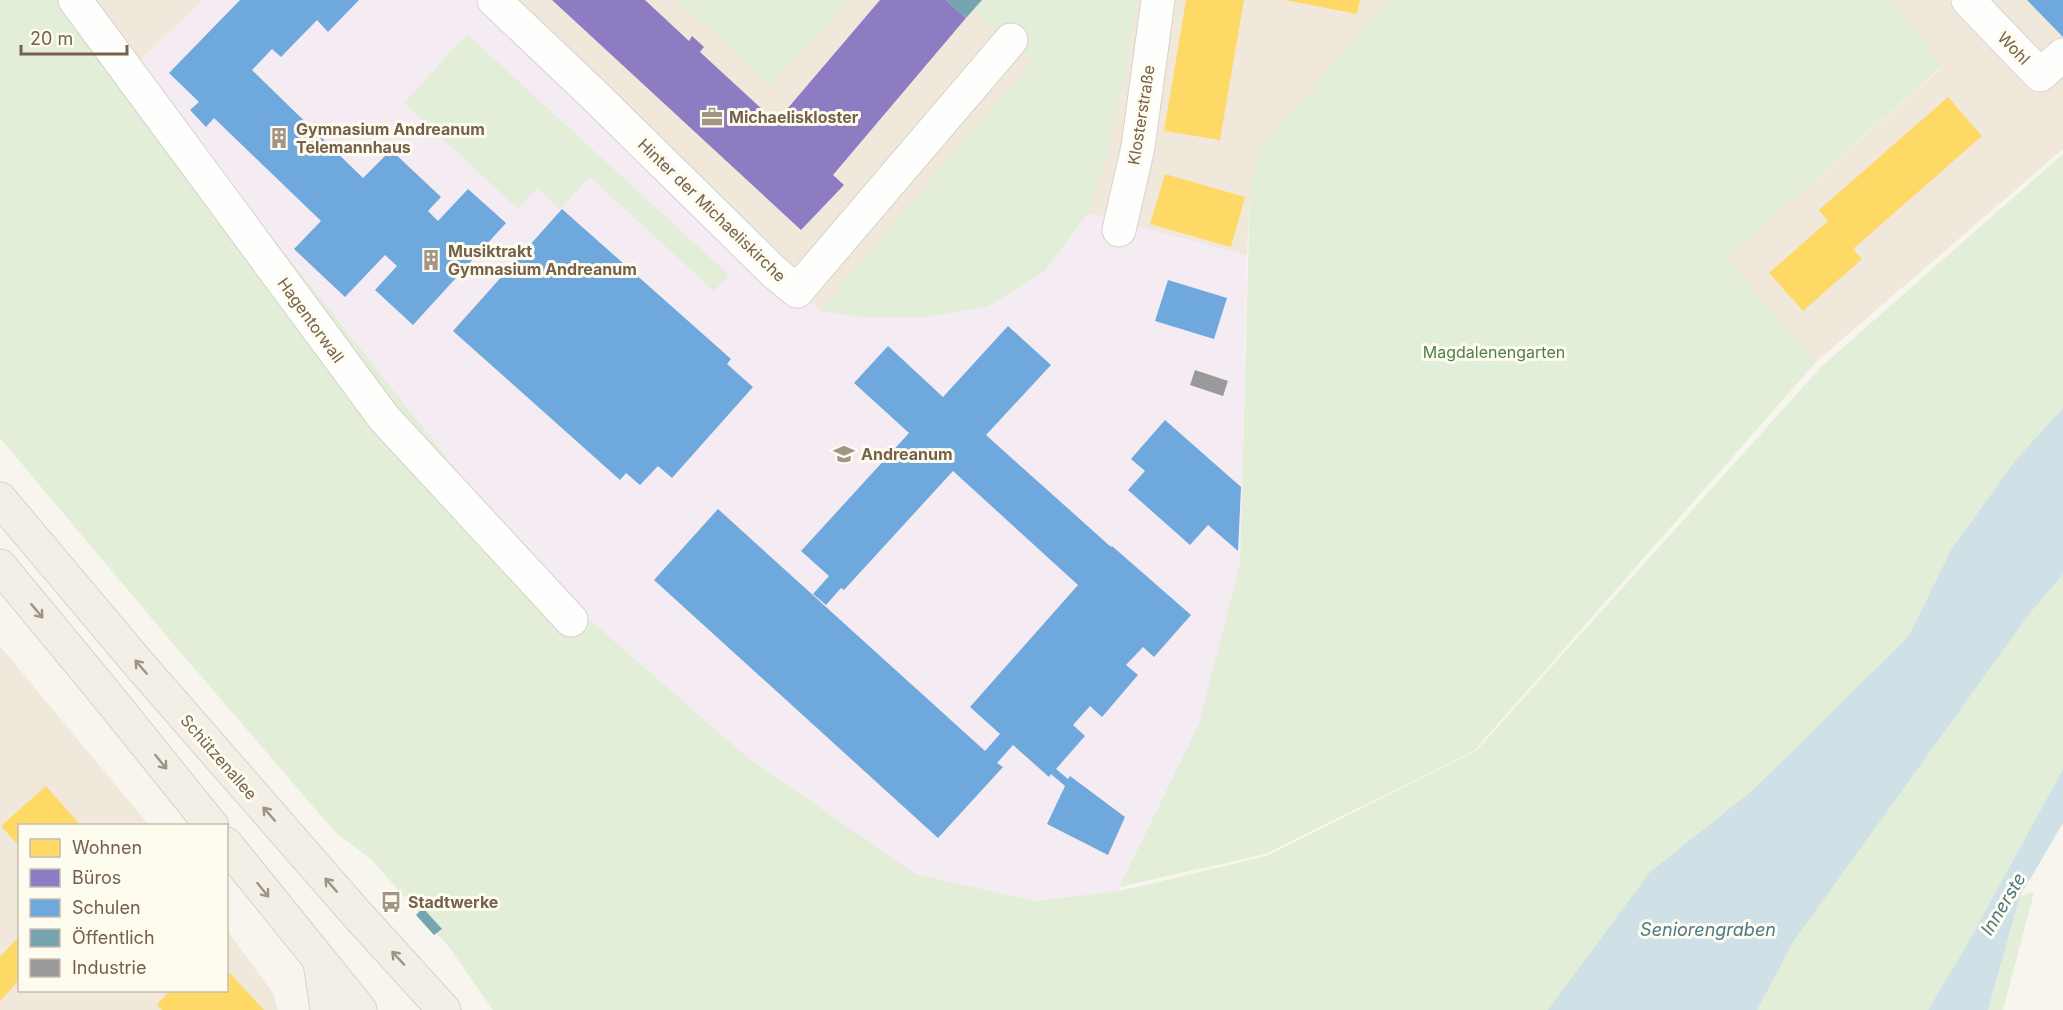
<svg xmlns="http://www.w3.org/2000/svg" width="2063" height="1010" font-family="Inter,sans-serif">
<rect width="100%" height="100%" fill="#f7f5ed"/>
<g fill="#f0e9db">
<polygon points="85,0 202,0 136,65"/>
<polygon points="496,0 1389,0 1257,151 1250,191 1247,256 1088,213 820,311 774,272"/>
<polygon points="1892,0 2063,0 2063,149 1816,362 1726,259 1942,67"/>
<polygon points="0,646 149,825 20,826 20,990 226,990 227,930 273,993 278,1010 0,1010"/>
</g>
<polygon fill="#f5ecf3" points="202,0 496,0 774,272 820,311 1045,271 1088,213 1247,256 1240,563 1199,724 1119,887 1120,891 1034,901 916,874 748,758 542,578 137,65"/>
<g fill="#e2eed8">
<polygon points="0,0 85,0 542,578 748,758 916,874 1034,901 1120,891 1267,856 1476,751 1821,367 2063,154 2063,769 1965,948 1928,1010 493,1010 449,947 372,860 335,832 170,640 0,438"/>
<polygon points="678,0 849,0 771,86"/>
<polygon points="982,0 1137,0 1121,92 1104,165 1088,213 1045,271 987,307 924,317 864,317 820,311 1033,60 974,10"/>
<polygon points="1389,0 1892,0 1942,66 1726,259 1816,362 1474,751 1265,854 1119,887 1199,724 1240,563 1250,191 1257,151"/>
<polygon points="467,34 729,275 714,291 590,177 560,209 537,188 518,209 404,103"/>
<polygon points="2034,892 2003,1010 1988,1010 2020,896"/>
</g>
<g fill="#cfe1e7">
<polygon points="2063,408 2063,574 2029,614 1793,942 1757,1010 1548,1010 1650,872 1753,790 1909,636 1951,550 2016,460"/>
<polygon points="2063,769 2063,823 2020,896 1988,1010 1928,1010 1965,948"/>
</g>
<g fill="#ffd966">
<polygon points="1186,0 1244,0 1220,140 1164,131"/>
<polygon points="1285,0 1360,0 1357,14"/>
<polygon points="1948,97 1982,136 1853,249 1862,259 1803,311 1769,273 1828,221 1819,210"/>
<polygon points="1165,174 1245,197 1231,247 1150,224"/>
<polygon points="46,786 81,826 20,826 20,847 1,826"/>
<polygon points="20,935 20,979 0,1001 0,957"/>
<polygon points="226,969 264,1010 162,1010 157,1005 170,990 226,990"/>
</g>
<polygon fill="#8e7cc3" points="552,0 645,0 689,41 692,36 704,47 700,52 776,122 880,0 946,0 966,18 833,175 844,185 801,230"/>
<g fill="#6fa8dc">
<polygon points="240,0 359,0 328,32 317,20 281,57 272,49 252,70 363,178 391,150 441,197 428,211 438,221 468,189 506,223 413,325 375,290 397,266 385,255 345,297 294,249 321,221 214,118 206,127 190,110 199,102 169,73"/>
<polygon points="2027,0 2063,0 2063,37"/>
<polygon points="562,209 731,359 727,364 753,387 672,478 658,466 640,485 626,473 620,480 453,331"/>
<polygon points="1168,280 1227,298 1214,339 1155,321"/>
<polygon points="1008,326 1051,365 986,435 1111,547 1112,546 1191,615 1154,657 1143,647 1126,665 1138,675 1102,717 1090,706 1073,725 1085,736 1056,769 1068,779 1070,776 1125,817 1108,855 1047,824 1065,786 1051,774 1049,777 1013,745 997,763 1003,767 938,838 654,580 718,509 985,751 1000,734 970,707 1078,585 953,471 844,590 841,588 826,605 813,594 829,576 801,551 909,433 854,383 888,346 943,397"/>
<polygon points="1165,420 1241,487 1238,551 1208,525 1190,545 1128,490 1145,471 1131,459"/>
</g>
<g fill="#76a5af">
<polygon points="946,0 982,0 966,18"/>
<polygon points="423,908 442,929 434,935 416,915"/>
</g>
<polygon fill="#999" points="1195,370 1228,381 1223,396 1190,385"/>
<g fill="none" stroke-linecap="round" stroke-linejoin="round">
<defs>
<g id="minor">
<polyline points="75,0 384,418 571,620"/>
<polyline points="494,0 594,95 774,272 797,291 1011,40"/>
<polyline points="1968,0 2040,75 2063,55"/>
<polyline points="1119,230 1138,147 1158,0"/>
</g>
<g id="major">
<polyline points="0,499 138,663 355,912 444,1010"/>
<polyline points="0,566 109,698 212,826"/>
<polyline points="226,844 360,1010"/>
<polyline points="320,962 327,1010"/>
</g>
</defs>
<use href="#minor" stroke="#d6d2cb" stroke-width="35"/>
<use href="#major" stroke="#d8d2cb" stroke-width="35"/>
<use href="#minor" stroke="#fefefc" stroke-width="33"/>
<use href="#major" stroke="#f2efe6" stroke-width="33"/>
</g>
<defs><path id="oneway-shaft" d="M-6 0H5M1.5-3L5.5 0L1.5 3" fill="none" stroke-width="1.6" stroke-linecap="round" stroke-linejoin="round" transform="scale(1.5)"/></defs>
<g stroke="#a19383">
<use href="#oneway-shaft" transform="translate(37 611) rotate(50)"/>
<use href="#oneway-shaft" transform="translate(141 667) rotate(-131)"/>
<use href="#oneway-shaft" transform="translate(161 762) rotate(51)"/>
<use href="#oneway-shaft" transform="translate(269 814) rotate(-131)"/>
<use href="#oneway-shaft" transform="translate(331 885) rotate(-131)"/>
<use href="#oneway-shaft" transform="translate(263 890) rotate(51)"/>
<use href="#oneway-shaft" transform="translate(398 958) rotate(-133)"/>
</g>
<defs>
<symbol id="office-bare" viewBox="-9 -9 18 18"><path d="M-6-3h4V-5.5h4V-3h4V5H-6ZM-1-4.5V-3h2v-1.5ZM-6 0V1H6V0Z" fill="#a29585" stroke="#fefbef" stroke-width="2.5" paint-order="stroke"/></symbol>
<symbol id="building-bare" viewBox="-9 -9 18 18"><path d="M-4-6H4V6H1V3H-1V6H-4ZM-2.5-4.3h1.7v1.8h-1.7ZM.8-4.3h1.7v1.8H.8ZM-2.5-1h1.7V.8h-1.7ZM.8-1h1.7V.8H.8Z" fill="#a29585" stroke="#fefbef" stroke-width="2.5" paint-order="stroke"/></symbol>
<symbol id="school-bare" viewBox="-9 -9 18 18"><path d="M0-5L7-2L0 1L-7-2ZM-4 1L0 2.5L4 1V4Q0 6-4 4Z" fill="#a29585" stroke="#fefbef" stroke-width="2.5" paint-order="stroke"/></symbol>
<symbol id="bus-bare" viewBox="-9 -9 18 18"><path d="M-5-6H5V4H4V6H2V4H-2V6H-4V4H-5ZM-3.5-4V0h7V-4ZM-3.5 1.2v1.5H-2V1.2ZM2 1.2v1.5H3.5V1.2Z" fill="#a29585" stroke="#fefbef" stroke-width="2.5" paint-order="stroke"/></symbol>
</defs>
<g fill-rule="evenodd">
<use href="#office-bare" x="697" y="102" width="30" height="30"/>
<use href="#building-bare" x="264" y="123" width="30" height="30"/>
<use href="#building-bare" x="416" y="245" width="30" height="30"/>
<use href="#school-bare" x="829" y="439" width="30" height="30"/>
<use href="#bus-bare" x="376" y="887" width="30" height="30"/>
</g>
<g text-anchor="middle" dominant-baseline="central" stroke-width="6" stroke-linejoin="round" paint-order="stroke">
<g font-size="16" fill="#75614d" stroke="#fefbef">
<text transform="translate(2014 48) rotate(46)">Wohl</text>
<text transform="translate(1141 115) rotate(-81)">Klosterstraße</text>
<text transform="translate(712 210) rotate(44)">Hinter der Michaeliskirche</text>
<text transform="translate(311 320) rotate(54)">Hagentorwall</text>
<text transform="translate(219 757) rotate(49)">Schützenallee</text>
</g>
<g font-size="16" font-weight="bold" fill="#75614d" stroke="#fefbef" text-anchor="start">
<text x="729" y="117">Michaeliskloster</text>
<text x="296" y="129">Gymnasium Andreanum<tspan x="296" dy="18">Telemannhaus</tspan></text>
<text x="448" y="251">Musiktrakt<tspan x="448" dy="18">Gymnasium Andreanum</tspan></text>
<text x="861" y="454">Andreanum</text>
<text x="408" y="902">Stadtwerke</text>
</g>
<g font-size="16" fill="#517f49" stroke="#fefbef">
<text x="1494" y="352">Magdalenengarten</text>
</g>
<g font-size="18" font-style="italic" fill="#4c788d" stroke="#fefbef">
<text transform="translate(2003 904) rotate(-59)">Innerste</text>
<text x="1708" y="929">Seniorengraben</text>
</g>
</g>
<rect x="18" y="824" width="210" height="168" fill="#fefbef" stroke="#c7bdae" stroke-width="1.5"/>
<rect x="30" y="839" width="30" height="18" fill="#ffd966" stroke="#c7bdae" stroke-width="1.5"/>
<text x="72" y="854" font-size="18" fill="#75614d">Wohnen</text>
<rect x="30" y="869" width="30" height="18" fill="#8e7cc3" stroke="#c7bdae" stroke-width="1.5"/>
<text x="72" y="884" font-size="18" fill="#75614d">Büros</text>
<rect x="30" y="899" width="30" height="18" fill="#6fa8dc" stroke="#c7bdae" stroke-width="1.5"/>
<text x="72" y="914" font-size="18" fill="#75614d">Schulen</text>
<rect x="30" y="929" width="30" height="18" fill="#76a5af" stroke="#c7bdae" stroke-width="1.5"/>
<text x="72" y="944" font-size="18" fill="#75614d">Öffentlich</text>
<rect x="30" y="959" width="30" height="18" fill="#999999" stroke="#c7bdae" stroke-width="1.5"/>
<text x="72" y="974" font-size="18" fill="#75614d">Industrie</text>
<path d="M21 45v9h106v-9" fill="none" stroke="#75614d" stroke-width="3"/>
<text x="30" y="45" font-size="18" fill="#75614d" stroke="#fefbef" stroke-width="4.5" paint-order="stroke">20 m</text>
</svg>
